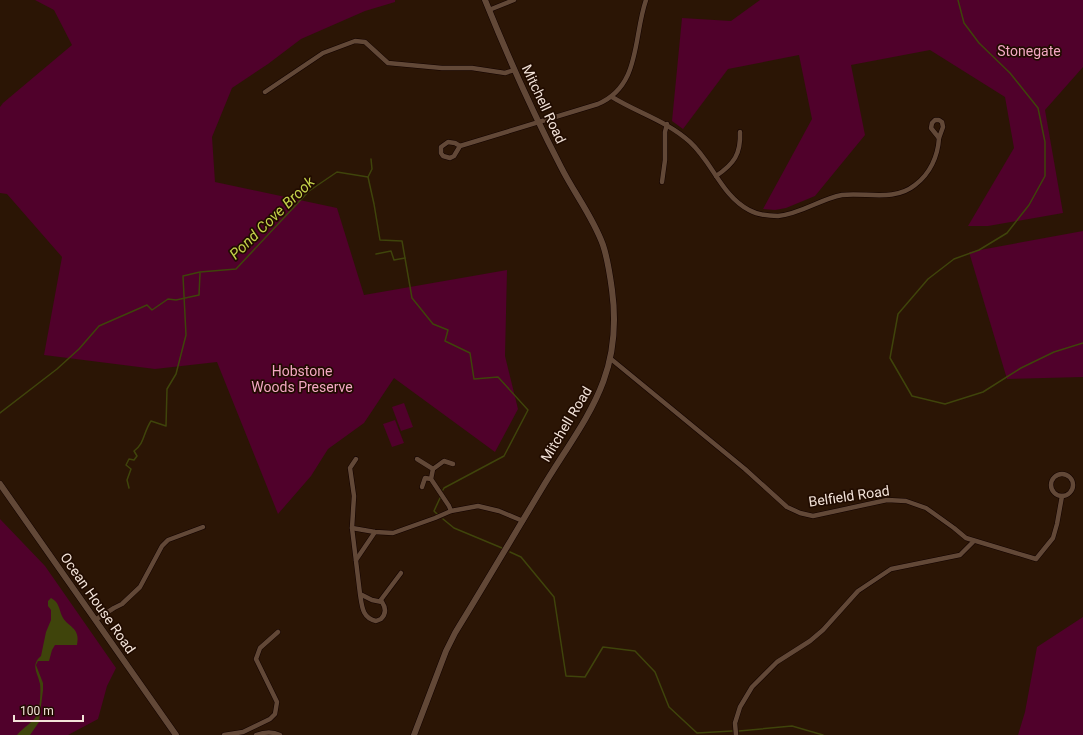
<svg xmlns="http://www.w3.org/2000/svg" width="1083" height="735" font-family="Roboto,sans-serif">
<rect width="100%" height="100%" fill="#2b1505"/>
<g fill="#50012b">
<polygon points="35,0 395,0 395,2 365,11 301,39 268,64 232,88 212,137 215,182 337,208 364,295 507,270 505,356 518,409 495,452 394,378 364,423 328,449 311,476 278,514 217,362 155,369 44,355 62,257 7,194 0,193 0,107 3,103 72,45 54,10"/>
<polygon points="760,0 1083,0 1083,67 1045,110 1063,213 988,226 968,226 1014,148 1005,97 930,50 851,65 865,135 815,196 786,208 775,210 763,209 812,119 799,55 728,69 683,129 672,121 682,18 731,21"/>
<polygon points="1083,231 1083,377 1007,379 969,252"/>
<polygon points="404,403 413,427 401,431 392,407"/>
<polygon points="395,420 404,443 392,447 383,424"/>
<polygon points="0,519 45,566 116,668 107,686 98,719 68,735 0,735"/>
<polygon points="1083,617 1083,735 1018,735 1025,712 1037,647"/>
</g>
<path fill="#3f440b" d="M51,598C59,602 59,609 62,616C67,627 81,627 77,645H55L52,650L49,661H38L36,665L43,683V690L39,722L30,735H17C22,729 35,720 37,715C40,709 41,690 40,684C38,673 30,665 41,656L46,632L51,620V610L48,606V601Z"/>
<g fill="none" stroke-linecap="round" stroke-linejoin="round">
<g stroke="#3f440b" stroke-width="1.5">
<polyline points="958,0 964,23 979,43 1010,73 1038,108 1045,142 1045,176 1029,205 1007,233 979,250 954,259 928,279 898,314 890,358 912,396 945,404 983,392 1021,368 1054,352 1083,343"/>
<polyline points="368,177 372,169 371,159"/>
<polyline points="376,254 391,251 394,260 405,258"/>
<polyline points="0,413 57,369 79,349 99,326 147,305 152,310 168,299 176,300 199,295 200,273"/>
<path d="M129,488L127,480L131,469L126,465L129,459L134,460L137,456L134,451C145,443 143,433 151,421L166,426L167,389L176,374L186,335L183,276L200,272L236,269L309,191L337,172L368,177L374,204L380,240L402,241L412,298L433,324L448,330L445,341L470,353L474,379L498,377L528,410L504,456L444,488L443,490"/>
<polyline points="437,514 434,511 440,498"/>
<polyline points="443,519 454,528 502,548"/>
<polyline points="510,552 521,557 554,597 566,676 585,677 603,647 635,651 655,672 669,707 697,733 732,731"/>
<polyline points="739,731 792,726 823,735"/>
</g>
<defs>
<g id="street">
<polyline points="489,10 514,0"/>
<polyline points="265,92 323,53 355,41 365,42 388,63 442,68 472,68 505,73 514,70"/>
<path d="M612,97C638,113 667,121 690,142C713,163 721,195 749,210C758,215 769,216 778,216C801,214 820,199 842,195C866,192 894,202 915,185C930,174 938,156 939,138"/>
<polygon points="935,120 939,120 942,122 943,127 939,138 931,128 932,123"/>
<polygon points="448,142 455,143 460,146 454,156 450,158 443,156 441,153 441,147"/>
<path d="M460,146L598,104C641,86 633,37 646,0"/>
<path d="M716,176C734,164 741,154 740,132"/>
<polyline points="662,182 665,160 665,132 667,124"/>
<polyline points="611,359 745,469 787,507 800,513 813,516 887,500 906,501 926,508 954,528 966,538 1036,559 1053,538 1057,524 1062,496"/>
<path d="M356,459L350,468L354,496L352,528L360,594L372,600L382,602C386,608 386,614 381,619L376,621C362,618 362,606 360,594"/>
<polyline points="417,459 433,469"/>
<circle cx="1062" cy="485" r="11"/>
<polyline points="422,487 425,478 431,479"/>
<polyline points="451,511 449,506 431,479 433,469 444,461 453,464"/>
<polyline points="352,528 375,532 393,533 435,518 451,511 478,506 499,511 523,521"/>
<polyline points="356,560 375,532"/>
<polyline points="380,601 401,573"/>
<polyline points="95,620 114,608 122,604 140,587 162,546 168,540 203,527"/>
<polyline points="224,735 243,732 270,719 275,714 277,702 256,659 260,648 278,632"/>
<path d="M256,735C264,732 272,731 280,735"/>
<polyline points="736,735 735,723 740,707 752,687 777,662 810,641 823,630 858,591 891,569 960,555 973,542"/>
</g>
<g id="secondary">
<polyline points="0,484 176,735"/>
<path d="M414,735L446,651L455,633C484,586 512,538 541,490C583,420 624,379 612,290C610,275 608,260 603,245C593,217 574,193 561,167C533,113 508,57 485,0"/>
</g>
</defs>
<use href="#street" stroke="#120200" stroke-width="5.5"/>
<use href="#secondary" stroke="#120200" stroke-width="7"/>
<use href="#street" stroke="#624837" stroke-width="4.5"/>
<use href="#secondary" stroke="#624837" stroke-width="6"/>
</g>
<g text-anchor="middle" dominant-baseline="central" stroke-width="3.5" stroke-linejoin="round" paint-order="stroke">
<g font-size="14" fill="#f3a8c3" stroke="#210c00">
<text x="1029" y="51">Stonegate</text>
<text x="302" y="371">Hobstone<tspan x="302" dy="16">Woods Preserve</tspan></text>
</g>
<g font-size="14" fill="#f3e3d9" stroke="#210c00">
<text transform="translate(544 104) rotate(65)">Mitchell Road</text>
<text transform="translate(566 424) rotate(-59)">Mitchell Road</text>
<text transform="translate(849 496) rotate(-8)">Belfield Road</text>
<text transform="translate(98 603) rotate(55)">Ocean House Road</text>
</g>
<g font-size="15" font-style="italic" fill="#c4d24a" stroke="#210c00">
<text transform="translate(272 218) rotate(-44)">Pond Cove Brook</text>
</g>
</g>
<path d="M14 715v6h69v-6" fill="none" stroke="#f3e3d9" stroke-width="2"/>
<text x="20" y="715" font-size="12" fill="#f3e3d9" stroke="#210c00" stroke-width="3" paint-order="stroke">100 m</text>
</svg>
